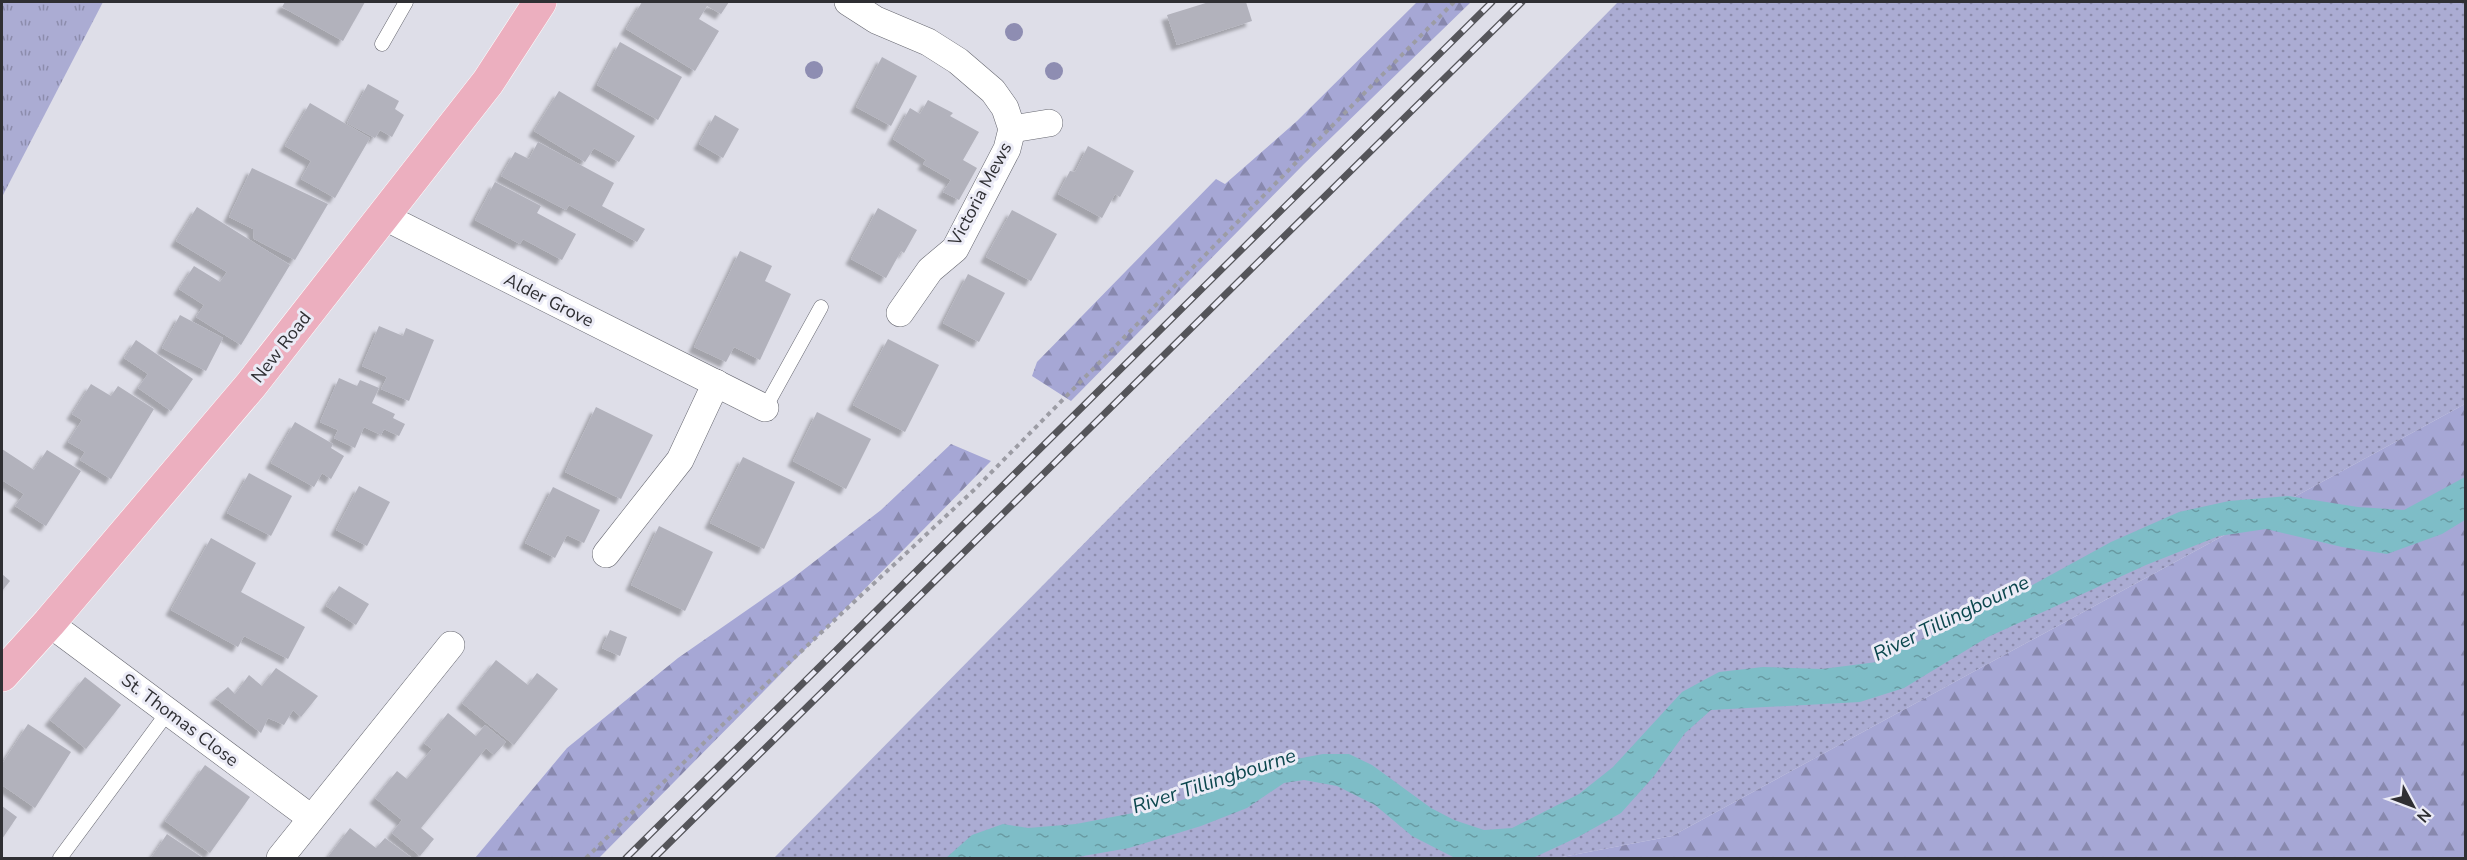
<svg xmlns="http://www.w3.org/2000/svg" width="2467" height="860" font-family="'Nunito Sans',sans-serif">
<defs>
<pattern id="grass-dots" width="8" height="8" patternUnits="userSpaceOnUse" patternTransform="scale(1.5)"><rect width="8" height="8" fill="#abacd3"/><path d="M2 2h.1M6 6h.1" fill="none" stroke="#8c8cac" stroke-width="1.8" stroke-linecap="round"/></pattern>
<pattern id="forest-firs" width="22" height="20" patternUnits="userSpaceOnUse" patternTransform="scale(1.5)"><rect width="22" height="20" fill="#a6a7d5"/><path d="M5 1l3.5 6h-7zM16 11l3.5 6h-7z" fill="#8888ad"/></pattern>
<pattern id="park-tufts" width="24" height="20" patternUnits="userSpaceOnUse" patternTransform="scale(1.5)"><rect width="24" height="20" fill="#abacd3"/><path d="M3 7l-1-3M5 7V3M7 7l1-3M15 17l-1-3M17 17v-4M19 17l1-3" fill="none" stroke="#8c8cac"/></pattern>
<pattern id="water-ripples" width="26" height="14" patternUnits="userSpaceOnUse" patternTransform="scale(1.5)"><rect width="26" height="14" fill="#7ebdc7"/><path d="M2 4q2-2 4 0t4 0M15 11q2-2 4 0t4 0" fill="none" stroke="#689aa2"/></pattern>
<filter id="shadow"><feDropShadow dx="-5.5" dy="5.5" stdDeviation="1.5" flood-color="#0004"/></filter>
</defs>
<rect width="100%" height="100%" fill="#dedee8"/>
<polygon fill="url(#grass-dots)" points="1618,2 2465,2 2465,404 1672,836 1557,858 774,858"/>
<g fill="url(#forest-firs)">
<polygon points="1417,2 1471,2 1304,164 1071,401 1032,376 1037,362 1216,179 1225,184 1297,121"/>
<polygon points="2465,404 2465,858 1557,858 1672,836"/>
<polygon points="951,444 991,461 599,858 475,858 567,748 678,658 793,578 881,510"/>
</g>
<polygon fill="url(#park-tufts)" points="2,2 103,2 2,197"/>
<polygon fill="url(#water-ripples)" points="2465,477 2465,520 2442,534 2387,554 2342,547 2266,529 2219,536 2146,565 1988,637 1904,688 1860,702 1711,710 1685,733 1654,776 1621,813 1578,837 1533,858 1455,858 1412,836 1375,805 1337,786 1304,780 1284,783 1247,808 1201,826 1129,848 1072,858 946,858 972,835 1003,824 1028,828 1076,824 1149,810 1195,796 1237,773 1275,763 1323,754 1349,754 1372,765 1431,808 1454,820 1484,830 1512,828 1579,794 1613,767 1682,692 1719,672 1763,667 1822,669 1877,662 2027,588 2111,542 2179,512 2229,501 2288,496 2358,507 2404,510"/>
<g fill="#b2b2bc" filter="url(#shadow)">
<polygon points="285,2 365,2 343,41 282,7"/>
<polygon points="642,2 729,2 721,14 707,6 699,19 719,31 695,71 626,29"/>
<polygon points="1209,2 1246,2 1252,21 1177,45 1167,15"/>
<polygon points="620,42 682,77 658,120 597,85"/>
<polygon points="882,57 917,76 891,126 856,107"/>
<polygon points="368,84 399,101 395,109 404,115 392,137 380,130 375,138 347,123"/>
<polygon points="559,91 635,136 619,162 594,148 585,162 534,131"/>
<polygon points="928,100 953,113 950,116 979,132 963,160 977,168 959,200 943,192 951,180 923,164 926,160 893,139 910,108 920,114"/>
<polygon points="310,103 370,138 335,198 301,179 311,161 285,146"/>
<polygon points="715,115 739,129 723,158 699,144"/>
<polygon points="538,142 614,183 602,206 645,229 637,242 569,205 566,210 501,176 515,152 529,159"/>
<polygon points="1088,146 1134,171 1120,197 1115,194 1102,218 1058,194 1070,171 1075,172"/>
<polygon points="252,168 328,204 295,260 254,239 253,229 229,217"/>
<polygon points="495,182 541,206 537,213 576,234 562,260 523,239 520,244 475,220"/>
<polygon points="197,207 290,265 241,345 196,317 204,305 179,289 194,266 220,282 227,272 176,241"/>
<polygon points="878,208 917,230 904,253 901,251 886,278 851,259"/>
<polygon points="1012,210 1057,234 1031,281 986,257"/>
<polygon points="740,251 772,266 765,281 791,294 760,360 734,347 726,362 694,347"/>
<polygon points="968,274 1005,293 979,342 943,323"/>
<polygon points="180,315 223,338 206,371 162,348"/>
<polygon points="379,326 403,336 406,328 434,340 409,401 381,389 387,377 362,366"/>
<polygon points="888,339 939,365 905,432 853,405"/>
<polygon points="136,340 193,379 171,411 138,388 148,374 124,358"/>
<polygon points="339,378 357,386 360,380 379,388 372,403 395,414 393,418 405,424 399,436 384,429 381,435 364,427 355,448 334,438 338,430 320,422"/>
<polygon points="91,384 111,396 118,386 154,409 111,479 80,460 85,452 68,442 82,420 72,414"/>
<polygon points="596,407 653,435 621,499 565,472"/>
<polygon points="817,412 871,439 846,489 793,461"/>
<polygon points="295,422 333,444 331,448 344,456 331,479 322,473 314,487 271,463"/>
<polygon points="2,449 34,470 47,450 81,471 46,526 15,506 24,494 2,480"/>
<polygon points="743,457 795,482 764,549 710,523"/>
<polygon points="249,473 292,496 271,536 227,513"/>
<polygon points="359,486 390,502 367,546 336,530"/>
<polygon points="553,487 600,510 584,543 567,535 555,558 525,543"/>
<polygon points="659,526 713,552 685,611 631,585"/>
<polygon points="211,538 256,563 241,592 305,627 288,659 244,636 238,647 171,610"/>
<polygon points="2,574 10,581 2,591"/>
<polygon points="339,586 369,604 356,625 326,606"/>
<polygon points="610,630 627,637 620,656 602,648"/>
<polygon points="496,660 528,685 537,673 558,689 514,745 462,703"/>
<polygon points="276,668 318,696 301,717 293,710 284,725 268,718 261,733 215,698 228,687 235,694 249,675 262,686"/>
<polygon points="85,677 121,705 86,749 50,720"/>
<polygon points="448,713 476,736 485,725 506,742 494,755 486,748 421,828 434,839 420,856 392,833 402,820 375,798 397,771 407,779 432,749 424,743"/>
<polygon points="28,724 71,752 35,808 2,785 2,764"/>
<polygon points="205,765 250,797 210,853 165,821"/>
<polygon points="2,806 17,817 2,839"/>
<polygon points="350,828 376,848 385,838 412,858 330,858 328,857"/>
<polygon points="167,834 203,858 151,858"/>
</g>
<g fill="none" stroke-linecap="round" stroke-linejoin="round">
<defs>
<g id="lane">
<polyline points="382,44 406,2"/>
<polyline points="765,408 821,307"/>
<polyline points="60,858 168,712"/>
</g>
<g id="street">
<polyline points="848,2 876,20 928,42 958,61 993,91 1005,108 1012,129 1007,149 955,249 930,270 900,313"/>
<polyline points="1012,129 1049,123"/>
<polyline points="383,216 765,408"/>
<polyline points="606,554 680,460 716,383"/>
<polyline points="49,623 311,818"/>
<polyline points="280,858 451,645"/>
</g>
<polyline id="primary" points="2,675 49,623 251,385 488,82 540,2"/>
</defs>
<use href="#lane" stroke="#666770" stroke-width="15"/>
<use href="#street" stroke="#666770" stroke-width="28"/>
<use href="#primary" stroke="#fff" stroke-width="34"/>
<polyline stroke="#9c9ca4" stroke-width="4" stroke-dasharray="4.5 4.5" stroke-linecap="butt" points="586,858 719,728 975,489 1454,2"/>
<use href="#lane" stroke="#fff" stroke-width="14"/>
<use href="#street" stroke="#fff" stroke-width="27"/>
<use href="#primary" stroke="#ecafbf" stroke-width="33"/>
<defs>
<g id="rail">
<polyline points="626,858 1492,2"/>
<polyline points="654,858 1522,2"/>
</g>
</defs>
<use href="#rail" stroke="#55555a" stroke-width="7"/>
<use href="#rail" stroke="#ebebf6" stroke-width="4.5" stroke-dasharray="14" stroke-linecap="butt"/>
</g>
<g fill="#8e8db2">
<circle cx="1014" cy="32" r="9"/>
<circle cx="814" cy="70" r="9"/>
<circle cx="1054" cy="71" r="9"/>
</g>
<g text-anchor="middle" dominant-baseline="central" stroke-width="6" stroke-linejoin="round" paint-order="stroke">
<g font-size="18" fill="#2f2f33" stroke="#ebebf6">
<text transform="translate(980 194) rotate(-62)">Victoria Mews</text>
<text transform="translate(549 300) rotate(27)">Alder Grove</text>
<text transform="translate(281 347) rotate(-52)">New Road</text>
<text transform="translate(180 720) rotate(37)">St. Thomas Close</text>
</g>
<g font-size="20" font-style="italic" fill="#0c474e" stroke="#ebebf6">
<text transform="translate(1951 618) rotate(-26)">River Tillingbourne</text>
<text transform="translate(1214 781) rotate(-18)">River Tillingbourne</text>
</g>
</g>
<rect width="2467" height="860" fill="none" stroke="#2f2f33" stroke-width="6"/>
<g transform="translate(2413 806) rotate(131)" stroke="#ebebf6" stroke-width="4.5" paint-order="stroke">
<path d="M0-4.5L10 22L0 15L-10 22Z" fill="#2f2f33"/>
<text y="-9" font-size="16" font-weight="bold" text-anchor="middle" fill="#2f2f33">N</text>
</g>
</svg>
